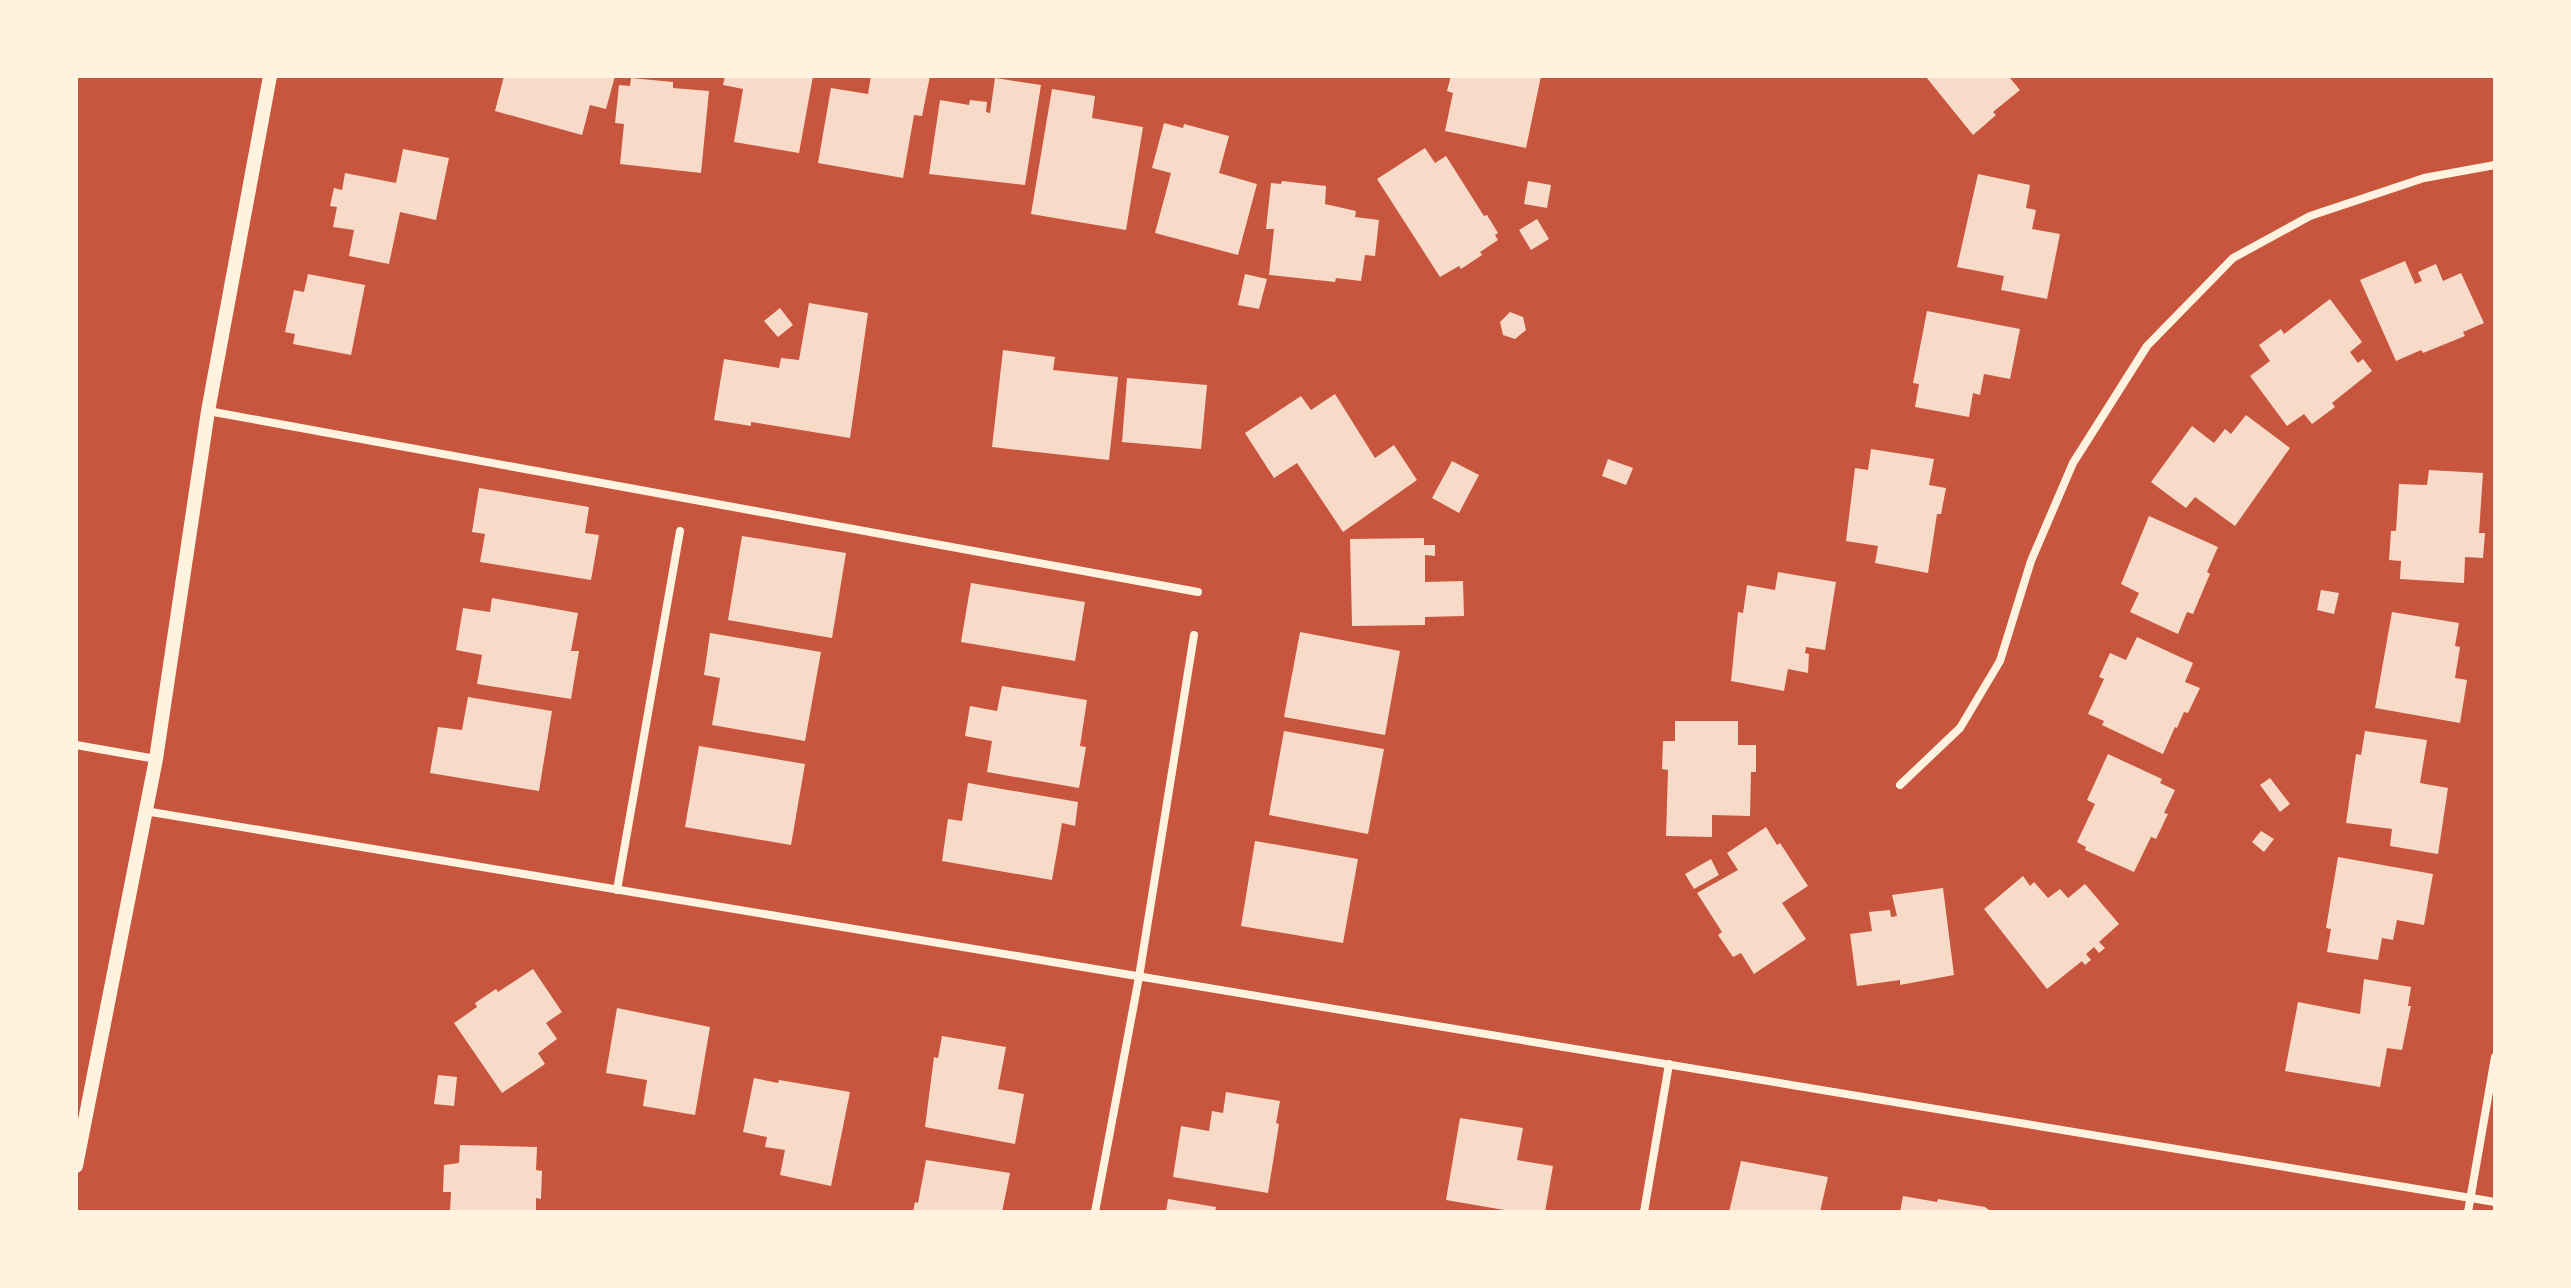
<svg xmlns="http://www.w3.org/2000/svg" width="2571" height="1288" font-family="'Public Sans',sans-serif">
<rect width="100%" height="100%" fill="#c8553d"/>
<g fill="#f7dbc8">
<polygon points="504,76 615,76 606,109 590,105 582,135 495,111"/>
<polygon points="725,76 813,76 799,153 734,142 743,89 723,85"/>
<polygon points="871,76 930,76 922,116 914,115 903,178 818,163 831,88 868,94"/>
<polygon points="1451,76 1541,76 1526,148 1445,131 1453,93 1447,91"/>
<polygon points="1928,76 2012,76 2010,78 2020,90 1993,112 1996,115 1973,135 1926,77"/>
<polygon points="631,78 673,82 673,88 709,91 701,173 620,164 624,124 615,123 619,85 630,86"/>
<polygon points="995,78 1041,85 1025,185 929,174 940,100 969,105 970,100 987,102 986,112 990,113"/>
<polygon points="1052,89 1095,96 1092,118 1143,127 1126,230 1031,214"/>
<polygon points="1164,123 1183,128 1184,124 1229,136 1219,173 1257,184 1238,255 1155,233 1171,173 1152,168"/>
<polygon points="1425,148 1435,163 1446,156 1484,216 1487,215 1498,233 1495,235 1498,240 1480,252 1482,255 1461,269 1459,266 1440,277 1377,179"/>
<polygon points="403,149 449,158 436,220 400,212 389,264 349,256 354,230 333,227 337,207 330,206 334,188 342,190 345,173 396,183"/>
<polygon points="1978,174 2030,185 2026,208 2036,210 2032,229 2060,234 2047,299 2001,290 2004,276 1957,267"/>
<polygon points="1282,181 1326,186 1325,204 1356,211 1355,217 1379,220 1375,256 1365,255 1361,281 1336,278 1335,282 1269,275 1274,229 1266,229 1271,183 1281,184"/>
<polygon points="1528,181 1551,185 1547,208 1524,204"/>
<polygon points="1537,219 1549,239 1531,250 1519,230"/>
<polygon points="2405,261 2415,284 2422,281 2418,272 2436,264 2443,281 2461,273 2484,323 2463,332 2465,336 2423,353 2421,350 2396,361 2360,280"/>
<polygon points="308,274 365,285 351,355 293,344 295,334 285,332 294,290 304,292"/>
<polygon points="1245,274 1267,279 1259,309 1238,305"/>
<polygon points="2330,299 2362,342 2350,352 2358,363 2363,359 2372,371 2332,403 2335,407 2312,424 2304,414 2287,426 2250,376 2270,361 2259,345 2281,329 2284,334"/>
<polygon points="809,303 868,313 850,438 751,422 751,426 714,420 724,359 779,368 781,358 799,360"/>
<polygon points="780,308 793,325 778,337 764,321"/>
<polygon points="1927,311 2020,329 2010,379 1984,374 1980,395 1973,393 1969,417 1915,407 1919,384 1913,383"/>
<polygon points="1510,312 1523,317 1526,330 1515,339 1503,335 1500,322"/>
<polygon points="1003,350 1055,357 1053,370 1118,377 1109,460 992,447"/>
<polygon points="1127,378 1207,385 1201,449 1122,442"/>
<polygon points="1335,394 1375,458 1394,445 1417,480 1343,532 1297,463 1274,478 1245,433 1301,396 1311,410"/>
<polygon points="2246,415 2290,448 2235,526 2195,497 2186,508 2151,482 2192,426 2214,443 2225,429 2231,434"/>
<polygon points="1871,449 1934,459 1929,485 1946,488 1941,514 1937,514 1928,573 1875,563 1878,546 1846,541 1855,468 1868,470"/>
<polygon points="1608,459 1633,468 1626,485 1602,476"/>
<polygon points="1452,461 1479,475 1459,513 1432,498"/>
<polygon points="2429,470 2483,473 2479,533 2485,533 2483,558 2465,557 2464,583 2400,579 2401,561 2389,560 2391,531 2396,531 2399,484 2427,485"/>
<polygon points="479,488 589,507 585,533 599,535 591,580 480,562 485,534 472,532"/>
<polygon points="2149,516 2218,547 2207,572 2210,574 2193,614 2187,612 2178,634 2130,612 2139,593 2121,584"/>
<polygon points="742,536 846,553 832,638 728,620"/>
<polygon points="1424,538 1424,545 1435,545 1435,556 1425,555 1425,582 1463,581 1464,616 1425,617 1425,625 1352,626 1350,539"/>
<polygon points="1778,572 1836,582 1825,650 1806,647 1805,653 1809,654 1808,673 1788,669 1784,691 1731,681 1738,612 1743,613 1747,585 1775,590"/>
<polygon points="971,583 1085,602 1075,661 961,642"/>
<polygon points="2321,590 2339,593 2334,614 2317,610"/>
<polygon points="492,598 578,613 571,651 579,651 571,699 477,684 482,655 456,650 463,608 490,612"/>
<polygon points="2392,612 2459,623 2455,646 2460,647 2455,678 2467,680 2460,723 2375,708"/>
<polygon points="1300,632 1400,651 1385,735 1284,717"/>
<polygon points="710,633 821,652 805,741 712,725 720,678 704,675"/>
<polygon points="2137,637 2193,663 2185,682 2200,688 2188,713 2184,712 2177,728 2175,727 2163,754 2102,725 2104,721 2088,714 2104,679 2099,677 2110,653 2126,660"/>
<polygon points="1002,686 1087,700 1080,746 1086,747 1079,788 987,772 992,741 965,736 970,706 997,711"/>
<polygon points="468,697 552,711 539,791 430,773 438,727 462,730"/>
<polygon points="1675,721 1738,721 1738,745 1756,745 1756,772 1751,772 1750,816 1712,815 1712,837 1666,836 1668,770 1662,769 1663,741 1675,741"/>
<polygon points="1284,731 1384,749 1368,834 1269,815"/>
<polygon points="2365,731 2427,740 2420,783 2448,788 2438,854 2390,846 2392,829 2346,823 2356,754 2361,755"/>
<polygon points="699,746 805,764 791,845 685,827"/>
<polygon points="2108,754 2162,779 2160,783 2175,790 2164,813 2168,814 2156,839 2151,837 2134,872 2085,850 2086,847 2077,842 2095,804 2087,800"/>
<polygon points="2270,778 2290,804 2280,812 2260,785"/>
<polygon points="968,783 1078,802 1075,826 1062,823 1052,880 942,861 948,819 962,821"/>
<polygon points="1766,827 1777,845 1780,843 1808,886 1782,903 1806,939 1754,974 1741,953 1733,957 1718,935 1722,932 1697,893 1738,870 1727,853"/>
<polygon points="2261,831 2274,839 2264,852 2252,842"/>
<polygon points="1255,841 1358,859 1343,943 1241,926"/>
<polygon points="2338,857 2433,874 2424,925 2397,920 2393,940 2382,938 2378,960 2327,952 2331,929 2326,928"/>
<polygon points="1711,859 1719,875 1694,889 1685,874"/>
<polygon points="2023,876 2030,886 2034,882 2048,898 2060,889 2068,898 2085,884 2119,924 2099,942 2105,948 2099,953 2094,947 2086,954 2091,960 2085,965 2082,961 2047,989 1984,909"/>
<polygon points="1943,888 1954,975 1900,985 1900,980 1857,986 1850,934 1872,931 1869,912 1890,910 1891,917 1897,916 1892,895"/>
<polygon points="533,969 562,1012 546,1023 557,1039 538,1053 545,1064 502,1093 454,1023 477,1007 475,1003 496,989 498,992"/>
<polygon points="2364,979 2411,987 2408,1006 2411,1006 2402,1050 2387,1048 2380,1087 2285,1071 2298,1002 2360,1014"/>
<polygon points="617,1008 710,1027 695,1115 643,1106 647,1080 606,1073"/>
<polygon points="942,1036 1006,1047 998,1089 1024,1094 1015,1144 925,1127 934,1057 938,1058"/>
<polygon points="438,1075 457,1077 454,1106 434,1104"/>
<polygon points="754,1078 778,1083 779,1080 850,1092 831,1186 780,1175 785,1150 765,1147 767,1137 743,1132"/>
<polygon points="1226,1092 1280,1101 1276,1123 1279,1124 1268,1193 1173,1177 1181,1126 1209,1131 1212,1111 1223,1113"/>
<polygon points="1460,1118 1523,1128 1517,1160 1553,1166 1545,1212 1516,1212 1446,1200"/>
<polygon points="460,1145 537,1147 536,1170 542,1171 541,1199 536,1198 536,1212 450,1212 451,1192 443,1192 444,1165 459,1163"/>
<polygon points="926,1160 1010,1173 1002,1212 913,1212 915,1202 918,1203"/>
<polygon points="1741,1161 1828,1177 1820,1212 1729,1212"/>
<polygon points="1903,1196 1937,1202 1938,1199 1985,1207 1992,1212 1900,1212"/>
<polygon points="1168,1199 1216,1207 1215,1212 1166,1212"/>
</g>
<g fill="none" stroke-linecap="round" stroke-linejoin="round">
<g stroke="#fff3e0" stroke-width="8">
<polyline points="208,411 1198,592"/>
<polyline points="76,745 156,759"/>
<polyline points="1900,785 1960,728 2000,661 2031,561 2073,463 2147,346 2233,258 2310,216 2424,178 2495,165"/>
<polyline points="145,811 2495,1202"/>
<polyline points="617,890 680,531"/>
<polyline points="1095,1212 1139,977 1194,635"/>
<polyline points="1644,1212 1669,1064"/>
<polyline points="2468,1212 2495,1057"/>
</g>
<polyline stroke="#fff3e0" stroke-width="14" points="76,1166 156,759 208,411 270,76"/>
</g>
<rect width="2571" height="1288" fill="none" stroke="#fff3e0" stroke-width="156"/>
</svg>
